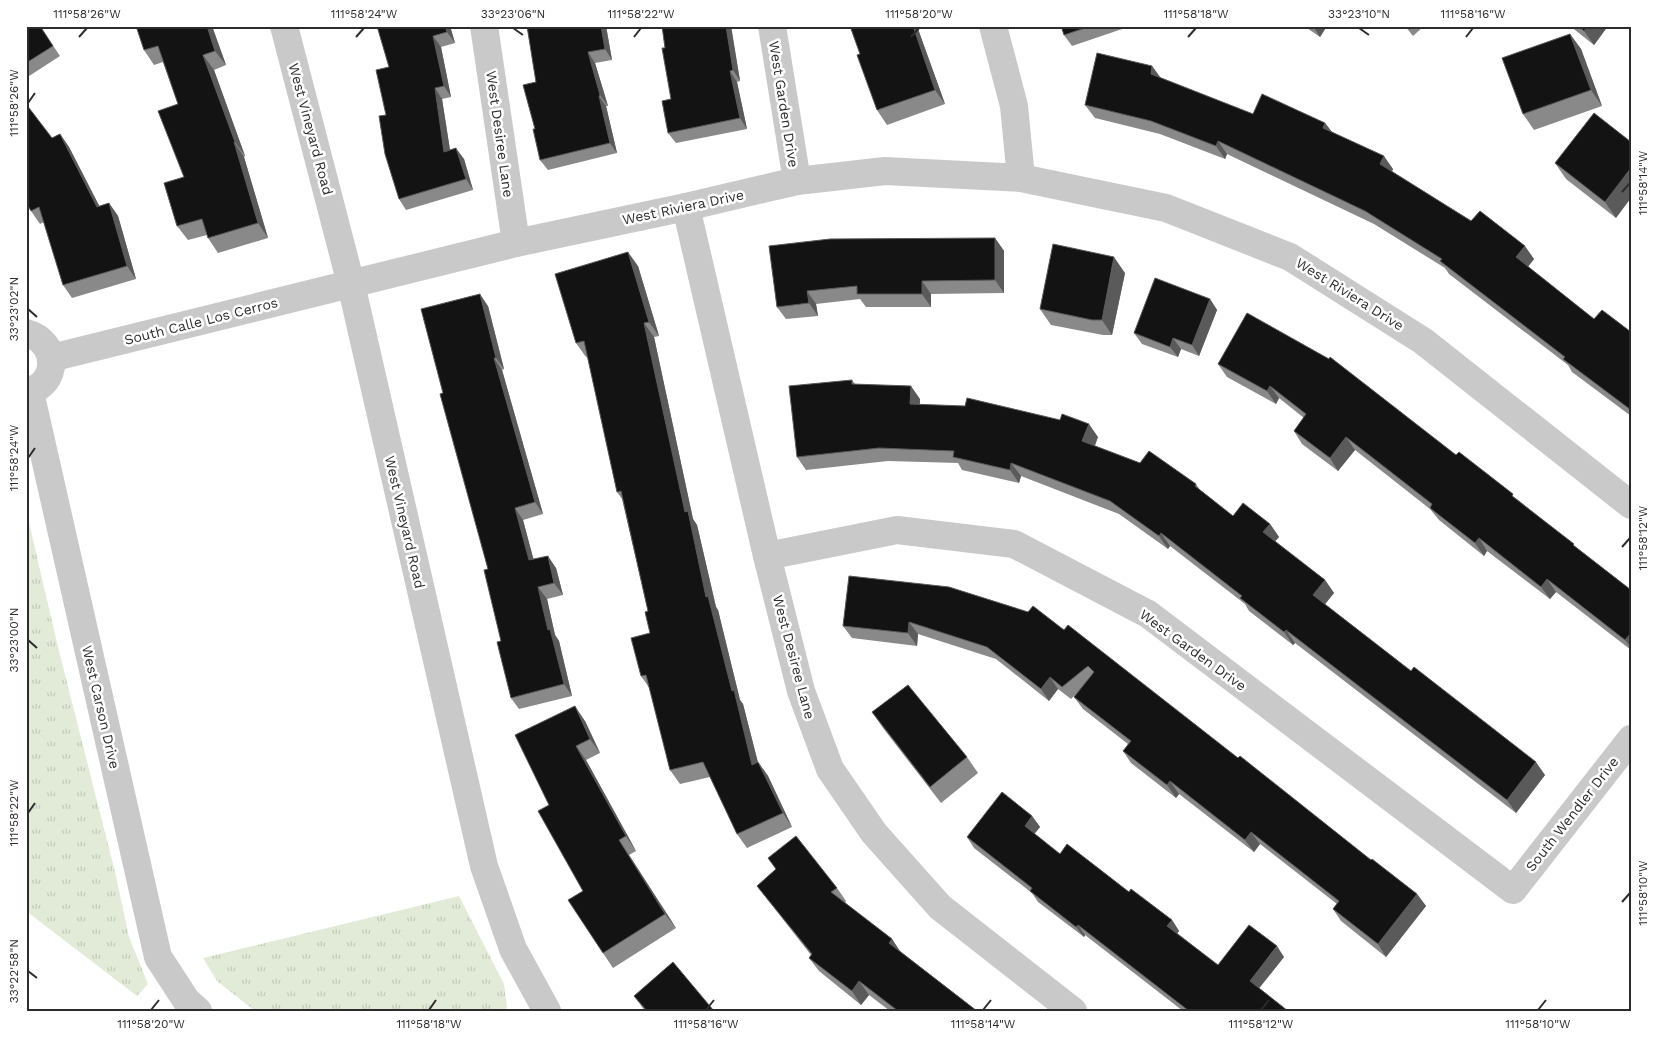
<svg xmlns="http://www.w3.org/2000/svg" width="1657" height="1037" font-family="'Work Sans',sans-serif">
<defs>
<pattern id="park-tufts" width="24" height="20" patternUnits="userSpaceOnUse" patternTransform="scale(1.25)"><rect width="24" height="20" fill="#e2ebd8"/><path d="M3 7l-1-3M5 7V3M7 7l1-3M15 17l-1-3M17 17v-4M19 17l1-3" fill="none" stroke="#c2caba"/></pattern>
</defs>
<rect width="100%" height="100%" fill="#fff"/>
<g fill="url(#park-tufts)">
<polygon points="26,510 58,647 116,876 129,937 148,984 137,996 26,911"/>
<polygon points="459,896 504,984 507,1007 504,1011 255,1011 217,981 203,958"/>
</g>
<g fill="none" stroke-linecap="round" stroke-linejoin="round">
<g stroke="#c9c9c9" stroke-width="28">
<polyline points="284,26 351,284 484,866 513,949 547,1011"/>
<polyline points="484,26 516,243"/>
<polyline points="772,26 797,181"/>
<polyline points="993,26 1014,106 1021,178"/>
<polyline points="686,207 767,556 801,691 830,769 874,833 940,907 1073,1011"/>
<path d="M26,333C59,341 60,385 26,392"/>
<polyline points="51,358 516,243 686,207 797,181 885,171 1021,178 1166,208 1290,257 1423,341 1631,505"/>
<polyline points="30,392 158,957 186,1000 198,1011"/>
<polyline points="767,556 897,530 1014,544 1148,614 1513,890 1631,739"/>
</g>
</g>
<g fill="#898989">
<polygon points="26,26 40,26 60,56 26,78"/>
<polygon points="212,26 226,65 214,70 245,156 244,157 268,238 218,253 208,238 207,235 188,240 177,226 184,177 178,104 163,62 154,65 144,50"/>
<polygon points="377,26 450,26 455,43 441,47 451,97 442,99 450,150 464,159 473,190 406,210 399,199 386,115 389,67"/>
<polygon points="527,26 606,26 612,60 595,63 608,106 606,106 617,153 548,170 540,160 535,129 536,82"/>
<polygon points="662,26 731,26 740,81 737,82 747,129 676,143 668,133 671,99 665,48"/>
<polygon points="850,26 921,26 922,28 918,29 945,104 887,125 877,110 860,54"/>
<polygon points="1061,26 1131,26 1072,46 1064,35"/>
<polygon points="1304,26 1327,26 1320,37"/>
<polygon points="1405,26 1424,26 1413,36"/>
<polygon points="1570,26 1608,26 1594,45"/>
<polygon points="1570,34 1581,49 1602,106 1534,130 1523,114"/>
<polygon points="1152,66 1161,78 1253,114 1325,123 1332,132 1393,169 1392,172 1534,259 1528,267 1594,319 1631,332 1631,416 1572,372 1568,365 1449,274 1445,268 1374,224 1227,154 1225,159 1160,134 1095,118 1085,105"/>
<polygon points="60,134 69,147 99,206 109,203 118,216 136,279 72,298 63,285 44,222 40,224 31,211 52,138"/>
<polygon points="1631,142 1616,218 1566,179 1555,163"/>
<polygon points="995,238 1004,251 1004,293 931,294 931,307 866,307 860,299 816,304 818,316 786,319 777,307 769,246"/>
<polygon points="638,266 659,336 654,337 693,519 697,525 716,607 718,610 740,700 743,704 758,762 768,776 792,827 747,848 737,834 710,777 680,784 670,770 650,689 641,676 650,633 648,611 622,499 617,492 588,357 586,357 576,343"/>
<polygon points="1125,273 1112,335 1103,335 1051,325 1040,309"/>
<polygon points="1210,299 1217,310 1199,356 1181,349 1178,357 1142,344 1134,333"/>
<polygon points="488,306 504,369 502,370 543,514 523,520 533,559 556,568 563,595 547,599 555,635 559,641 572,696 519,709 511,698 488,569 443,393"/>
<polygon points="1218,364 1456,455 1517,499 1577,548 1631,590 1631,650 1556,592 1550,599 1487,551 1484,556 1439,520 1430,509 1355,450 1338,471 1302,444 1294,431 1304,418 1279,398 1276,404 1227,377"/>
<polygon points="852,380 855,384 920,399 920,404 1098,437 1095,446 1196,484 1200,490 1233,516 1270,524 1279,537 1275,541 1325,580 1334,593 1325,604 1545,775 1516,813 1295,643 1293,645 1249,611 1245,604 1170,546 1168,549 1119,514 1021,476 1019,483 962,470 958,463 888,461 806,470 797,457"/>
<polygon points="849,576 1064,630 1238,758 1371,860 1417,894 1426,906 1386,957 1341,921 1333,909 1337,904 1260,844 1254,852 1179,794 1176,798 1131,763 1123,751 1128,744 1083,709 1074,697 1075,695 1071,699 1058,689 1049,701 996,659 918,634 917,646 852,638 843,626"/>
<polygon points="872,712 967,757 978,773 941,803 883,728"/>
<polygon points="585,721 600,753 586,760 636,851 629,855 676,928 613,968 603,953 583,891 549,805"/>
<polygon points="1032,816 1040,827 1034,834 1060,854 1129,892 1172,920 1179,931 1177,933 1218,965 1284,957 1259,988 1288,1011 1183,1011 1085,935 1084,937 1038,902 1032,893 974,848 967,837"/>
<polygon points="757,886 837,888 846,901 845,903 892,939 900,951 977,1011 890,1011 869,995 861,1005 819,971 809,958 811,955 767,899"/>
<polygon points="634,996 714,1011 645,1011"/>
</g>
<g fill="#5a5a5a">
<polygon points="207,26 212,26 226,65 215,51"/>
<polygon points="445,26 450,26 455,43 447,32"/>
<polygon points="601,26 606,26 612,60 605,49"/>
<polygon points="726,26 731,26 740,81 733,70"/>
<polygon points="913,26 916,26 918,29 945,104 935,90"/>
<polygon points="1313,26 1327,26 1320,37"/>
<polygon points="1588,26 1608,26 1594,45 1584,31"/>
<polygon points="1570,34 1581,49 1602,106 1591,90"/>
<polygon points="433,36 441,47 451,97 444,86"/>
<polygon points="588,52 595,63 608,106 600,95"/>
<polygon points="203,55 214,70 245,156 235,142"/>
<polygon points="1152,66 1162,80 1151,74"/>
<polygon points="730,71 737,82 747,129 740,118"/>
<polygon points="435,88 442,99 452,163 444,152"/>
<polygon points="599,96 606,106 617,153 610,143"/>
<polygon points="1325,123 1335,136 1323,128"/>
<polygon points="60,134 69,147 106,219 97,207"/>
<polygon points="1218,141 1227,154 1225,159 1216,146"/>
<polygon points="234,142 244,157 268,238 258,223"/>
<polygon points="456,148 464,159 473,190 466,179"/>
<polygon points="1384,156 1393,169 1389,177 1380,164"/>
<polygon points="1631,168 1631,198 1616,218 1605,202"/>
<polygon points="109,203 118,216 136,279 127,266"/>
<polygon points="995,238 1004,251 1004,293 995,280"/>
<polygon points="1525,246 1534,259 1525,270 1516,257"/>
<polygon points="628,252 638,266 659,336 649,322"/>
<polygon points="1114,257 1125,273 1112,335 1102,320"/>
<polygon points="922,281 931,294 931,307 922,294"/>
<polygon points="807,291 816,304 818,316 809,303"/>
<polygon points="480,294 488,306 504,369 496,358"/>
<polygon points="1210,299 1217,310 1199,356 1192,345"/>
<polygon points="644,323 654,337 693,519 697,525 716,607 718,610 740,700 743,704 762,779 752,765 706,597 685,512"/>
<polygon points="1173,338 1181,349 1178,357 1170,347"/>
<polygon points="494,358 502,370 543,514 535,502"/>
<polygon points="911,386 920,399 919,417 910,404"/>
<polygon points="1270,386 1279,398 1276,404 1267,391"/>
<polygon points="1089,424 1098,437 1091,454 1082,441"/>
<polygon points="1346,437 1355,450 1338,471 1330,458"/>
<polygon points="1011,463 1021,476 1019,483 1010,470"/>
<polygon points="515,508 523,520 537,572 529,560"/>
<polygon points="1270,524 1279,537 1272,545 1263,532"/>
<polygon points="1161,533 1170,546 1168,549 1159,536"/>
<polygon points="1479,538 1487,551 1484,556 1475,543"/>
<polygon points="548,556 556,568 563,595 554,583"/>
<polygon points="1547,579 1556,592 1550,599 1541,587"/>
<polygon points="1325,580 1334,593 1322,608 1313,595"/>
<polygon points="538,587 547,599 555,635 559,641 572,696 564,684 548,630"/>
<polygon points="909,622 918,634 917,646 908,633"/>
<polygon points="1286,630 1295,643 1293,645 1284,632"/>
<polygon points="1631,633 1631,648 1625,640"/>
<polygon points="1050,677 1058,689 1049,701 1041,689"/>
<polygon points="575,706 585,721 600,753 590,739"/>
<polygon points="576,746 586,760 636,851 626,836"/>
<polygon points="758,762 768,776 792,827 783,813"/>
<polygon points="1536,762 1545,775 1516,813 1507,800"/>
<polygon points="1170,781 1179,794 1176,798 1167,785"/>
<polygon points="1032,816 1040,827 1032,837 1025,826"/>
<polygon points="1251,832 1260,844 1254,852 1245,840"/>
<polygon points="619,840 629,855 676,928 665,914"/>
<polygon points="1417,894 1426,906 1386,957 1378,944"/>
<polygon points="1172,920 1179,931 1175,937 1167,926"/>
<polygon points="1078,925 1085,935 1084,937 1076,927"/>
<polygon points="892,939 901,953 889,943"/>
<polygon points="1277,946 1284,957 1257,991 1250,981"/>
<polygon points="859,981 869,995 861,1005 852,991"/>
</g>
<g fill="#131313" stroke="#5a5a5a">
<polygon points="26,26 40,26 53,46 26,63"/>
<polygon points="136,26 207,26 215,51 203,55 235,142 234,142 258,223 208,238 202,219 177,226 164,183 184,177 158,111 178,104 158,46 144,50"/>
<polygon points="377,26 445,26 447,32 433,36 444,86 435,88 444,152 456,148 466,179 399,199 385,154 379,116 386,115 376,70 389,67"/>
<polygon points="527,26 601,26 605,49 588,52 600,95 599,96 610,143 540,160 533,129 535,129 523,85 536,82"/>
<polygon points="662,26 726,26 733,70 730,71 740,118 668,133 662,101 671,99 662,48 665,48"/>
<polygon points="850,26 913,26 935,90 877,110 857,55 860,54"/>
<polygon points="1061,26 1091,26 1064,35"/>
<polygon points="1578,26 1588,26 1584,31"/>
<polygon points="1570,34 1591,90 1523,114 1502,58"/>
<polygon points="1097,53 1152,66 1151,74 1253,114 1262,94 1325,123 1323,128 1384,156 1380,164 1471,221 1480,211 1525,246 1516,257 1594,319 1602,310 1631,332 1631,410 1563,359 1565,357 1440,261 1442,259 1365,211 1218,141 1216,146 1151,121 1085,105"/>
<polygon points="26,104 52,138 60,134 97,207 109,203 127,266 63,285 39,207 31,211 26,202"/>
<polygon points="1594,113 1631,142 1631,168 1605,202 1555,163"/>
<polygon points="995,238 995,280 922,281 922,294 857,294 857,286 807,291 809,303 777,307 769,246 830,239"/>
<polygon points="1053,244 1114,257 1102,320 1092,320 1040,309"/>
<polygon points="628,252 649,322 644,323 685,512 688,511 706,597 708,596 732,691 734,690 752,765 758,762 783,813 737,834 703,762 670,770 646,675 641,676 631,638 650,633 645,612 648,611 621,491 617,492 584,341 576,343 555,274"/>
<polygon points="1155,278 1210,299 1192,345 1173,338 1170,347 1134,333"/>
<polygon points="480,294 496,358 494,358 535,502 515,508 529,560 548,556 554,583 538,587 548,630 550,629 564,684 511,698 497,642 501,641 484,570 488,569 440,394 443,393 421,309"/>
<polygon points="1247,313 1329,359 1330,357 1456,455 1459,452 1513,494 1512,496 1574,544 1573,545 1631,590 1631,633 1625,640 1547,579 1541,587 1479,538 1475,543 1430,508 1432,504 1346,437 1330,458 1294,431 1306,414 1270,386 1267,391 1218,364"/>
<polygon points="852,380 852,384 911,386 910,404 965,406 967,398 1060,420 1062,414 1089,424 1082,441 1140,463 1149,451 1196,484 1195,486 1233,516 1243,503 1270,524 1263,532 1325,580 1313,595 1411,671 1414,667 1536,762 1507,800 1286,630 1284,632 1240,598 1242,596 1161,533 1159,536 1110,501 1011,463 1010,470 953,457 954,451 879,448 797,457 789,386"/>
<polygon points="849,576 949,587 1028,612 1033,606 1064,630 1068,625 1238,758 1240,756 1371,860 1372,859 1417,894 1378,944 1333,909 1339,901 1251,832 1245,840 1170,781 1167,785 1123,751 1131,741 1074,697 1094,672 1088,666 1062,687 1050,677 1041,689 987,647 909,622 908,633 843,626"/>
<polygon points="908,685 967,757 930,787 872,712"/>
<polygon points="575,706 590,739 576,746 626,836 619,840 665,914 603,953 568,900 583,891 538,811 549,805 515,735"/>
<polygon points="1002,792 1032,816 1025,826 1060,854 1067,844 1129,892 1131,889 1172,920 1167,926 1218,965 1249,925 1277,946 1250,981 1288,1011 1189,1011 1078,925 1076,927 1030,891 1032,888 967,837"/>
<polygon points="796,836 837,888 831,892 892,939 889,943 977,1011 898,1011 859,981 852,991 809,958 812,954 757,886 776,869 768,858"/>
<polygon points="673,962 714,1011 647,1011 634,996"/>
</g>
<path fill="none" stroke="#2c2c2c" stroke-width="2" d="M513,28L523,35M1359,28L1369,35M79,37L87,28M356,37L364,28M634,37L641,28M911,37L919,28M1188,37L1196,28M1466,37L1473,28M28,103L35,93M1622,192L1630,183M28,309L37,317M28,458L35,448M1622,547L1630,538M28,640L37,648M28,813L35,803M1622,902L1630,893M28,971L37,978M151,1010L159,1000M429,1010L436,1000M706,1010L714,1000M983,1010L991,1000M1261,1010L1269,1000M1538,1010L1546,1000"/>
<g text-anchor="middle" dominant-baseline="central" stroke-width="5" stroke-linejoin="round" paint-order="stroke">
<g font-size="14" fill="#2c2c2c" stroke="#fff">
<text transform="translate(784 104) rotate(81)">West Garden Drive</text>
<text transform="translate(311 129) rotate(75)">West Vineyard Road</text>
<text transform="translate(500 134) rotate(82)">West Desiree Lane</text>
<text transform="translate(683 207) rotate(-12)">West Riviera Drive</text>
<text transform="translate(1350 294) rotate(32)">West Riviera Drive</text>
<text transform="translate(201 321) rotate(-14)">South Calle Los Cerros</text>
<text transform="translate(405 522) rotate(77)">West Vineyard Road</text>
<text transform="translate(1193 650) rotate(36)">West Garden Drive</text>
<text transform="translate(794 657) rotate(75)">West Desiree Lane</text>
<text transform="translate(101 707) rotate(77)">West Carson Drive</text>
<text transform="translate(1572 814) rotate(-52)">South Wendler Drive</text>
</g>
</g>
<rect width="1657" height="1037" fill="none" stroke="#ffffff" stroke-width="55"/>
<rect x="28" y="28" width="1602" height="982" fill="none" stroke="#2c2c2c" stroke-width="2"/>
<g font-size="12" text-anchor="middle" fill="#2c2c2c">
<text x="87" y="18">111°58'26"W</text>
<text x="364" y="18">111°58'24"W</text>
<text x="513" y="18">33°23'06"N</text>
<text x="641" y="18">111°58'22"W</text>
<text x="919" y="18">111°58'20"W</text>
<text x="1196" y="18">111°58'18"W</text>
<text x="1359" y="18">33°23'10"N</text>
<text x="1473" y="18">111°58'16"W</text>
<text transform="translate(14 103) rotate(-90)" y="4">111°58'26"W</text>
<text transform="translate(1643 183) rotate(-90)" y="4">111°58'14"W</text>
<text transform="translate(14 309) rotate(-90)" y="4">33°23'02"N</text>
<text transform="translate(14 458) rotate(-90)" y="4">111°58'24"W</text>
<text transform="translate(1643 538) rotate(-90)" y="4">111°58'12"W</text>
<text transform="translate(14 640) rotate(-90)" y="4">33°23'00"N</text>
<text transform="translate(14 813) rotate(-90)" y="4">111°58'22"W</text>
<text transform="translate(1643 893) rotate(-90)" y="4">111°58'10"W</text>
<text transform="translate(14 971) rotate(-90)" y="4">33°22'58"N</text>
<text x="151" y="1028">111°58'20"W</text>
<text x="429" y="1028">111°58'18"W</text>
<text x="706" y="1028">111°58'16"W</text>
<text x="983" y="1028">111°58'14"W</text>
<text x="1261" y="1028">111°58'12"W</text>
<text x="1538" y="1028">111°58'10"W</text>
</g>
</svg>
